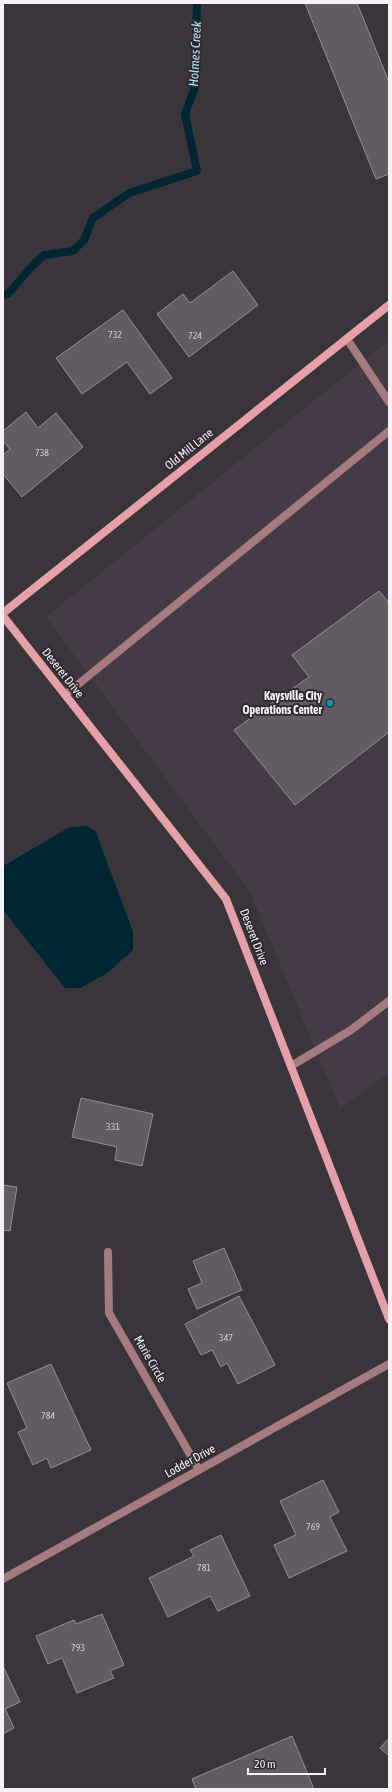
<svg xmlns="http://www.w3.org/2000/svg" width="392" height="1792" font-family="'Asap Condensed',sans-serif">
<rect width="100%" height="100%" fill="#3a353b"/>
<polygon fill="#453b46" points="389,340 389,1073 340,1108 250,892 46,617"/>
<polygon fill="#002634" points="88,826 96,832 133,932 133,950 106,974 80,988 65,988 3,910 3,866 70,827"/>
<g fill="none" stroke-linecap="round" stroke-linejoin="round">
<polyline stroke="#002634" stroke-width="8" points="3,295 8,294 32,266 44,255 73,251 84,240 93,218 129,193 197,171 185,114 195,87 197,3"/>
</g>
<g fill="#615b62" stroke="#948e95">
<polygon points="305,3 357,3 389,82 389,174 376,179"/>
<polygon points="233,271 258,305 189,357 157,314 183,294 190,303"/>
<polygon points="123,310 172,378 150,394 127,362 82,394 56,358"/>
<polygon points="26,412 38,428 56,413 83,447 22,497 3,474 3,455 10,449 3,441 3,431"/>
<polygon points="379,591 389,603 389,732 295,805 234,730 309,677 292,655"/>
<polygon points="81,1098 153,1114 142,1166 115,1160 117,1147 72,1137"/>
<polygon points="3,1185 17,1187 10,1231 3,1230"/>
<polygon points="224,1248 242,1290 197,1309 188,1289 202,1283 193,1261"/>
<polygon points="239,1296 275,1365 238,1384 227,1363 221,1367 212,1350 201,1355 185,1324"/>
<polygon points="51,1364 91,1450 51,1468 47,1458 33,1465 18,1432 27,1428 7,1383"/>
<polygon points="323,1480 339,1512 330,1517 347,1551 289,1578 274,1545 296,1535 280,1501"/>
<polygon points="221,1535 250,1596 218,1611 210,1596 168,1617 149,1578 194,1556 190,1550"/>
<polygon points="102,1614 124,1665 110,1671 114,1678 77,1693 62,1658 48,1664 36,1636 74,1620 76,1624"/>
<polygon points="3,1666 20,1702 5,1709 14,1728 3,1734"/>
<polygon points="292,1736 314,1789 196,1789 192,1779"/>
<polygon points="389,1738 389,1756 380,1748"/>
</g>
<g fill="none" stroke-linecap="round" stroke-linejoin="round">
<g stroke="#a67b7f" stroke-width="8">
<polyline points="347,339 389,402"/>
<polyline points="65,695 389,431"/>
<polyline points="291,1066 351,1030 389,1001"/>
</g>
<g stroke="#a67b7f" stroke-width="8">
<polyline points="108,1252 109,1313 199,1470"/>
<polyline points="3,1579 389,1364"/>
</g>
<g stroke="#e5a0a8" stroke-width="8">
<polyline points="3,613 389,305"/>
<polyline points="3,616 226,899 389,1319"/>
</g>
</g>
<circle fill="#0f9aa8" stroke="#302b31" stroke-width="1.5" cx="330" cy="703" r="4"/>
<g text-anchor="middle" dominant-baseline="central" stroke-width="4" stroke-linejoin="round" paint-order="stroke">
<g font-size="10" fill="#d0ccd0">
<text x="115" y="334">732</text>
<text x="195" y="335">724</text>
<text x="42" y="452">738</text>
<text x="113" y="1126">331</text>
<text x="226" y="1337">347</text>
<text x="48" y="1415">784</text>
<text x="313" y="1526">769</text>
<text x="204" y="1567">781</text>
<text x="78" y="1647">793</text>
</g>
<g font-size="12" fill="#f5f1f5" stroke="#302b31">
<text transform="translate(189 449) rotate(-39)">Old Mill Lane</text>
<text transform="translate(63 673) rotate(52)">Deseret Drive</text>
<text transform="translate(254 937) rotate(69)">Deseret Drive</text>
<text transform="translate(150 1359) rotate(60)">Marie Circle</text>
<text transform="translate(190 1461) rotate(-29)">Lodder Drive</text>
</g>
<g font-size="12" font-weight="bold" fill="#f5f1f5" stroke="#302b31" text-anchor="end">
<text x="322" y="696">Kaysville City<tspan x="322" dy="14">Operations Center</tspan></text>
</g>
<g font-size="13" font-style="italic" fill="#b0e2f9" stroke="#302b31">
<text transform="translate(195 54) rotate(-87)">Holmes Creek</text>
</g>
</g>
<rect width="392" height="1792" fill="none" stroke="#f5f1f5" stroke-width="8"/>
<path d="M248 1768v6h77v-6" fill="none" stroke="#f5f1f5" stroke-width="2"/>
<text x="254" y="1768" font-size="12" fill="#f5f1f5" stroke="#302b31" stroke-width="3" paint-order="stroke">20 m</text>
</svg>
